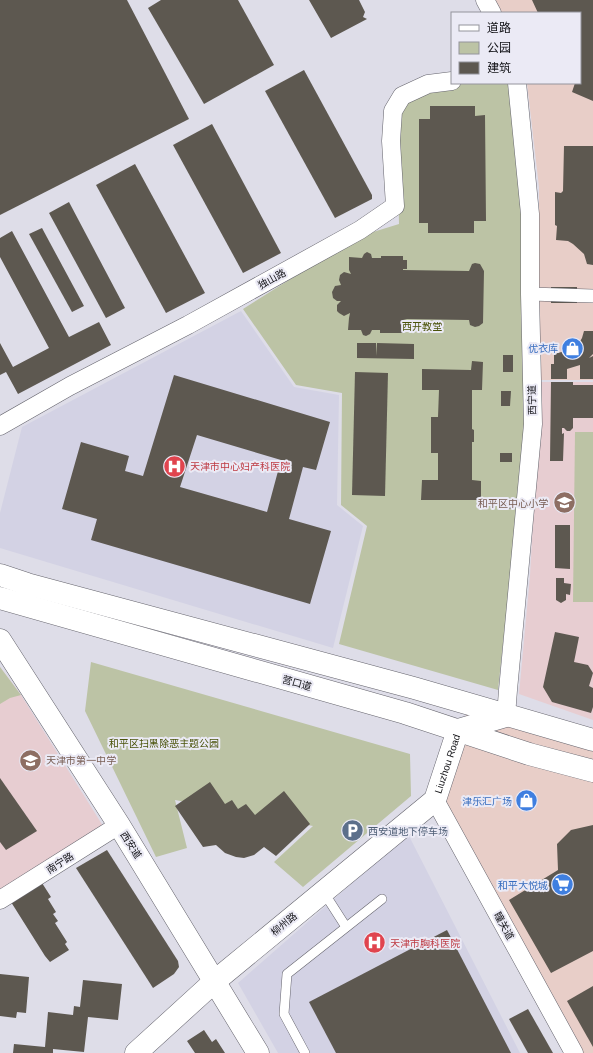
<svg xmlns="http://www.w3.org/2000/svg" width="593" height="1053" font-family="Helvetica,'Noto Sans SC',sans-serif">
<rect width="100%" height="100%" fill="#dedde8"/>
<g fill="#e8cec8">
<polygon points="494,0 593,0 593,380 539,380 539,187 527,83 580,83 580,13 501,13"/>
<polygon points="467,712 593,748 593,1053 573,1053 434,805"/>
</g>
<g fill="#d3d2e4">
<polygon points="241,311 294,387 339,395 337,505 363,526 333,648 0,548 0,513 22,427"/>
<polygon points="408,834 520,1053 278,1053 238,983"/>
</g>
<g fill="#e7cdd1">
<polygon points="539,382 593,382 593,720 519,694 530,576 538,429"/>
<polygon points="0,667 21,695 103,826 0,892"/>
</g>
<g fill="#bcc3a5">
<polygon points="470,83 512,83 520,162 527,423 498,690 339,644 367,526 341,505 342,393 296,385 243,309 357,237 399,224 397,111 430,86"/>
<polygon points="575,432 593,432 593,602 573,602"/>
<polygon points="91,662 410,754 411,796 303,887 274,862 313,826 175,800 187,848 156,857 85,711"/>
<polygon points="0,667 21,695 10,698 0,704"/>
</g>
<g fill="#5d5850" fill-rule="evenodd">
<polygon points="0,0 127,0 189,119 0,215"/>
<polygon points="161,0 238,0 274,65 204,104 148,8"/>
<polygon points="309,0 359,0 365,12 363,17 367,19 331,38"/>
<polygon points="532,0 593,0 593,101 572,92 575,83 580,83 580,13 538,13"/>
<polygon points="304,70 372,195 372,199 335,218 265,91"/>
<polygon points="430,106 475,106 475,116 485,115 486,221 474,221 474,233 428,233 428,223 419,223 419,119 430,119"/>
<polygon points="212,124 281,253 243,273 173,145"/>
<polygon points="564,146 593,146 593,265 587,264 584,254 573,244 568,241 556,240 557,226 555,225 555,192 561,193 563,191"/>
<polygon points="135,164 205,293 166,313 96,185"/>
<polygon points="69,202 125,308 106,318 49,213"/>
<polygon points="42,228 84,306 72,312 29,234"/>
<polygon points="12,231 69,337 99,322 111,345 18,394 6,372 0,375 0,343 13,367 49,348 0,257 0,238"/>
<polygon points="367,252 371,254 372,258 381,258 381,256 403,256 403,260 407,260 407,269 403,269 403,270 469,271 472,264 475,263 480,264 484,271 483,323 479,326 475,327 470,325 469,320 403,319 407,320 407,329 403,328 403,333 380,333 380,330 372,330 370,334 366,336 363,335 361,330 348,330 349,318 350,313 344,316 339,313 337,311 337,305 341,301 337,301 333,298 332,292 335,286 341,285 339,280 340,275 344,272 351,274 349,270 349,257 362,258 364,254"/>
<rect x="551" y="287" width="26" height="16"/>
<polygon points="584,331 593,331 593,354 589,358 593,356 593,379 580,379 580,365 567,369 567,379 551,379 551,364 554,364 554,354 569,350 578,345 582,338"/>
<polygon points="357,343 376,343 376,356 377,343 414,344 414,359 357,358"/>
<rect x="503" y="355" width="10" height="17"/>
<polygon points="472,361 483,362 482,390 472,390 472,429 474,430 474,442 472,442 472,480 481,481 481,500 421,500 422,480 438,480 438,453 431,453 431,417 438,417 439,390 422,390 422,369 471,370"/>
<polygon points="355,372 388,373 385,496 352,495"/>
<path d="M174,375L330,422L316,470L303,467L289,519L331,531L310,604L91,540L97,519L62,509L81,442L129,456L125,471L143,476ZM197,435L281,460L267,512L180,487Z"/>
<polygon points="551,382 573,382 573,385 593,385 593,418 573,418 573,428 570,431 567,431 564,428 562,428 562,434 564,433 563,461 550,461"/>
<polygon points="501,391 511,391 510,406 501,406"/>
<rect x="500" y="453" width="12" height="9"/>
<polygon points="502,498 512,498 511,509 502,509"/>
<polygon points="555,525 570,525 570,569 555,568"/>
<polygon points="556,578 564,578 564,583 571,584 570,595 566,594 566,600 561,603 556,600"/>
<polygon points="555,632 579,637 574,662 588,665 593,673 589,686 593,688 593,707 591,713 552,702 543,687"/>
<polygon points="0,778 37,831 6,850 0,842"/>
<polygon points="210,782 225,804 232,800 238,809 246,804 255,815 284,791 310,824 276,856 264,847 254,855 244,858 236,857 225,853 216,845 203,847 175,806"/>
<polygon points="593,825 593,951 551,973 509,900 558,870 557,844 571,830"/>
<polygon points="107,850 178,961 179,967 174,974 153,988 76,868"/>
<polygon points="42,883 51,897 48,899 56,912 53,914 58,921 55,923 67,942 65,944 69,950 50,962 45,956 11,902"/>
<polygon points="447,930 511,1053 336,1053 309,1002"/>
<polygon points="0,974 29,977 26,1013 17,1012 16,1018 0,1016"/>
<polygon points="83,980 122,984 118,1020 88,1017 84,1052 53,1049 53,1053 13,1053 14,1044 45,1047 48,1012 73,1015 74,1006 80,1007"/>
<polygon points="593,986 593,1047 567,1001"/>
<polygon points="528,1009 553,1053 528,1053 509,1019"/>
<polygon points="204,1030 212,1042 216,1039 225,1053 195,1053 187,1041"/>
</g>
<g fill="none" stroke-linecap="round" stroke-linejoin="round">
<defs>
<g id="service">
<polyline points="321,893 330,902 346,927"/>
<polyline points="305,1053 284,1014 287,974 382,899"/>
</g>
<polyline id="pedestrian" points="530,294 593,296"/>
<g id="minor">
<polyline points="485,0 492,13"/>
<polyline points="0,426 70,386 188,325 360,230 395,206 391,141 393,111 402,96 428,84 452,81"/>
<polyline points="506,716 508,690 533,424 530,294 530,214 517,83"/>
<polyline points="435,800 574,1053"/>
<polyline points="0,900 119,825"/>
</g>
<g id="tertiary">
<polyline points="0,640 119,825 258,1053"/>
<path id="s1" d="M136,1053L215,981L435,800L458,730L506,716"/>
</g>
<g id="primary">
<polyline points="0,575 27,584 414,688 593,740"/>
<polyline points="0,598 405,713 529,754 593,771"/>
</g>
</defs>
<use href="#service" stroke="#65646d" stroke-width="10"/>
<use href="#pedestrian" stroke="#65646d" stroke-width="14"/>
<use href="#minor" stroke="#65646d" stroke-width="19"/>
<use href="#tertiary" stroke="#65646d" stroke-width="23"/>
<use href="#primary" stroke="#65646d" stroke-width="23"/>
<use href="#service" stroke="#fff" stroke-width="9"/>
<use href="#pedestrian" stroke="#fff" stroke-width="13"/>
<use href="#minor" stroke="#fff" stroke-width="18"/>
<use href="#tertiary" stroke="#fff" stroke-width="22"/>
<use href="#primary" stroke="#fff" stroke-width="22"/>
</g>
<defs>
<symbol id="shop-disc" viewBox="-11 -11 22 22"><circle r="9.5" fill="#3f7fe0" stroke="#ebeaf5"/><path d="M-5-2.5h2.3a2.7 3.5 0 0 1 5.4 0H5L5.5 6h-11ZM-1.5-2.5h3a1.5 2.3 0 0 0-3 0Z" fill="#fff"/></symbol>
<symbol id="hospital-disc" viewBox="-11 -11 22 22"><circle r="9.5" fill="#e0444e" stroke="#ebeaf5"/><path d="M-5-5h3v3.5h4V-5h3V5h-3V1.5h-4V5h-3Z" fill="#fff"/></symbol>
<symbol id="school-disc" viewBox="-11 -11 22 22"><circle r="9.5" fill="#8d6e63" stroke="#ebeaf5"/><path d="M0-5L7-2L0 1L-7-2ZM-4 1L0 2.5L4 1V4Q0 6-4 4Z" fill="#fff"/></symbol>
<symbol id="parking-disc" viewBox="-11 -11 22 22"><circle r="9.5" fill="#5c6f8a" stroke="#ebeaf5"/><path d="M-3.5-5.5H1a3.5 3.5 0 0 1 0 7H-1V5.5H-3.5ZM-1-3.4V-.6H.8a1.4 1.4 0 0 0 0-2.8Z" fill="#fff"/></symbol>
<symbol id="supermarket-disc" viewBox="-11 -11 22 22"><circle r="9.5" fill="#3f7fe0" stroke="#ebeaf5"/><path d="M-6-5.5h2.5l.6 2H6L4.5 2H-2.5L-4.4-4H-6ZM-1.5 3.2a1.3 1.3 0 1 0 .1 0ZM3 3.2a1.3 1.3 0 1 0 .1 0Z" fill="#fff"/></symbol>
</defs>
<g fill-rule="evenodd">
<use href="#shop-disc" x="560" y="336" width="25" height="25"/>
<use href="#hospital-disc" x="162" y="454" width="25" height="25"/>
<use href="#school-disc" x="552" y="490" width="25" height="25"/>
<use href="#school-disc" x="18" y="748" width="25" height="25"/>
<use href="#shop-disc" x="514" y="788" width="25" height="25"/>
<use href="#parking-disc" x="340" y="818" width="25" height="25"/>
<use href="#supermarket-disc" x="550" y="872" width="25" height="25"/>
<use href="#hospital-disc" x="362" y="930" width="25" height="25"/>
</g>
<g text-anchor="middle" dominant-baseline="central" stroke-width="4" stroke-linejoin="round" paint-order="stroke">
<g font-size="10" fill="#121216" stroke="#ebeaf5">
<text transform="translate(272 279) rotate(-29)">独山路</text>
<text transform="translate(532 400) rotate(-91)">西宁道</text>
<text transform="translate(297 683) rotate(16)">营口道</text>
<text stroke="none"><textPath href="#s1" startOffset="430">Liuzhou Road</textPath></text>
<text transform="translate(131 845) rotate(58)">西安道</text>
<text transform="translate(60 863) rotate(-32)">南宁路</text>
<text transform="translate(284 924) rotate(-39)">柳州路</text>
<text transform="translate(504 926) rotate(61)">瞳关道</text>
</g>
<g font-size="10" fill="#4a530a" stroke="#ebeaf5">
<text x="422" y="326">西开教堂</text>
<text x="164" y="743">和平区扫黑除恶主题公园</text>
</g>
<g font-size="10" fill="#366cbe" stroke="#ebeaf5" text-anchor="end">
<text x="558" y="348">优衣库</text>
<text x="512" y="801">津乐汇广场</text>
<text x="548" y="885">和平大悦城</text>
</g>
<g font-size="10" fill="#be3a42" stroke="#ebeaf5" text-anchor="start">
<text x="190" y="466">天津市中心妇产科医院</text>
<text x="390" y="943">天津市胸科医院</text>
</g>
<g font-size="10" fill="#785e54" stroke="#ebeaf5" text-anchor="end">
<text x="548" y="503">和平区中心小学</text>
<text x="46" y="760" text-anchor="start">天津市第一中学</text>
</g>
<g font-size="10" fill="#4e5e75" stroke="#ebeaf5" text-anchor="start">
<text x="368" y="831">西安道地下停车场</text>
</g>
</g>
<rect x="451" y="12" width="130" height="72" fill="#ebeaf5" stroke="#94949c"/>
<rect x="459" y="25" width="20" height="6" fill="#ffffff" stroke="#94949c"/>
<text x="487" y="32" font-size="12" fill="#121216">道路</text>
<rect x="459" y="42" width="20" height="12" fill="#bcc3a5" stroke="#94949c"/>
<text x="487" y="52" font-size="12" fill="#121216">公园</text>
<rect x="459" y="62" width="20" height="12" fill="#5d5850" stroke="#94949c"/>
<text x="487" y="72" font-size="12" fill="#121216">建筑</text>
</svg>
